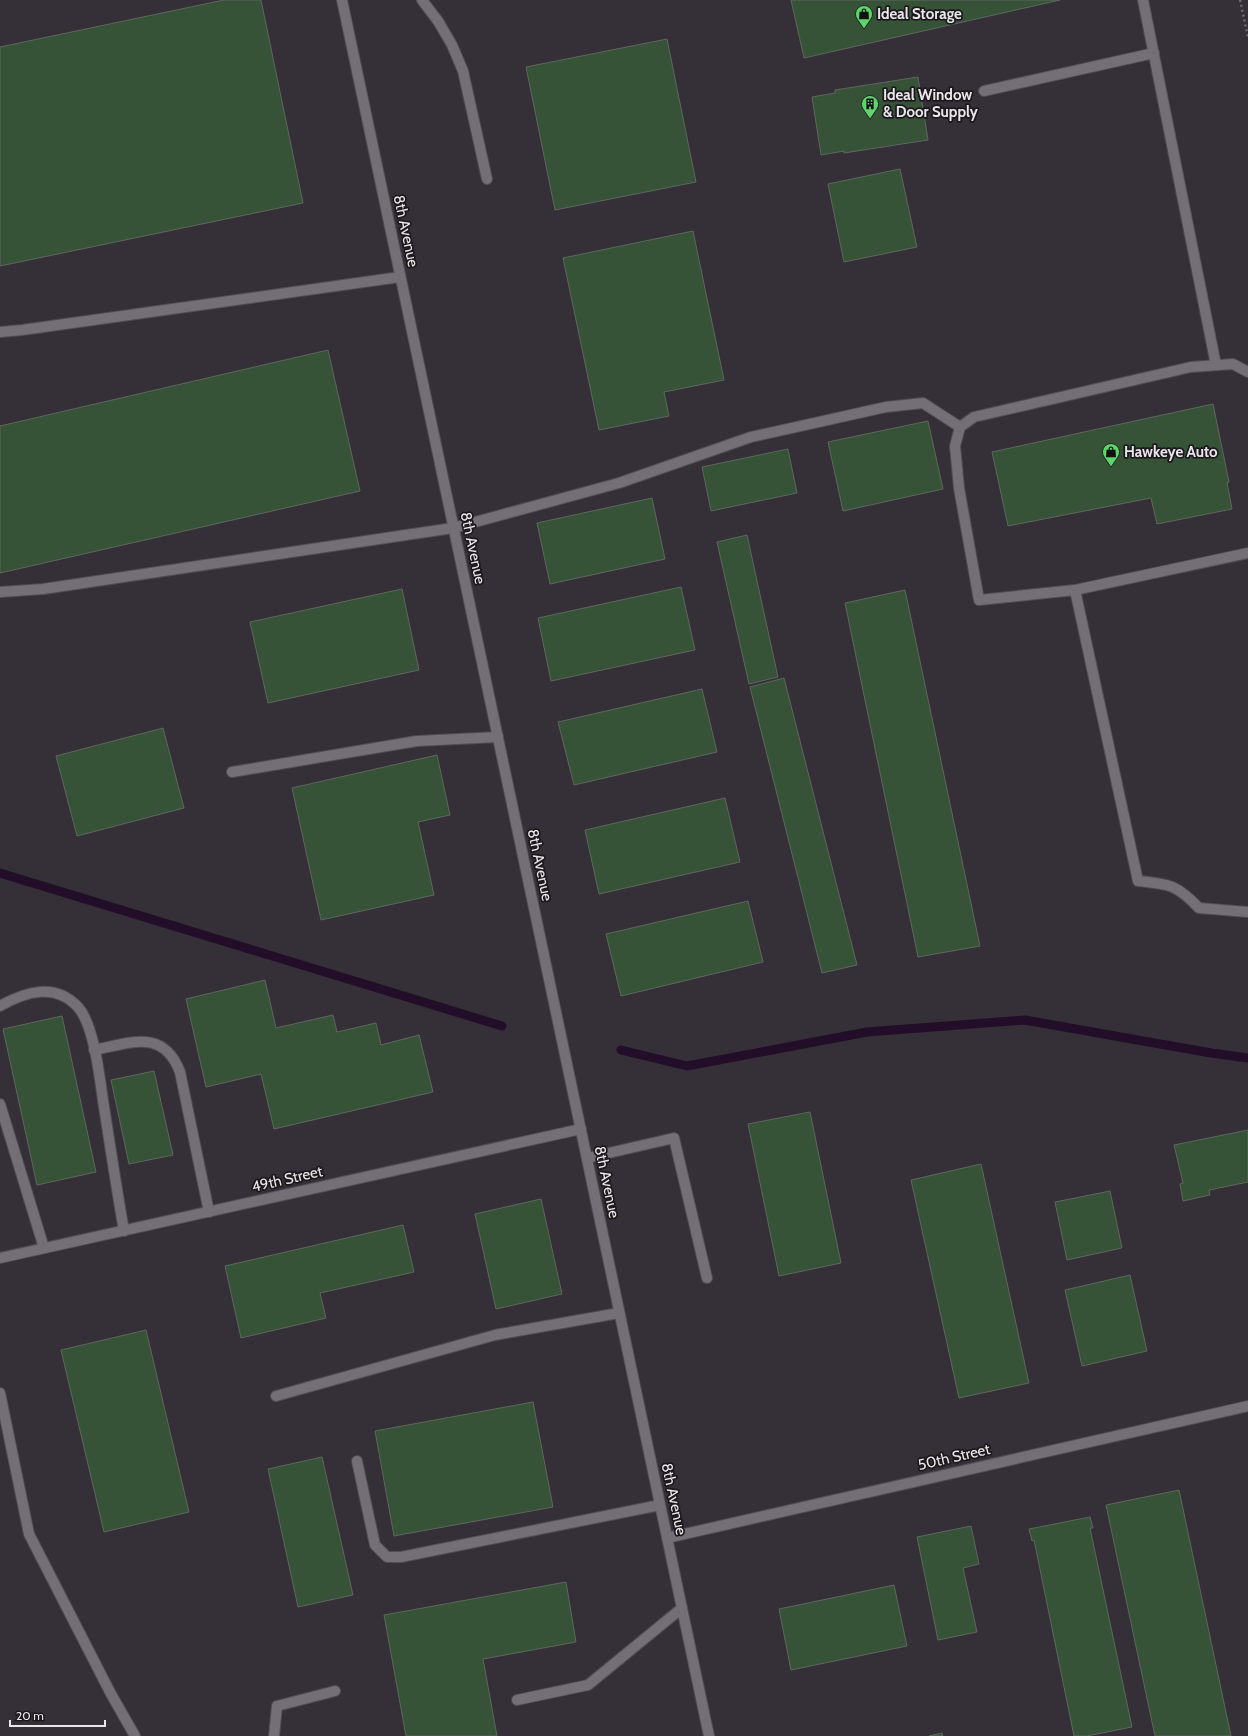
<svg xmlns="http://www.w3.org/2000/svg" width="1248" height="1736" font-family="Cabin,sans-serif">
<rect width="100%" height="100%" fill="#352f37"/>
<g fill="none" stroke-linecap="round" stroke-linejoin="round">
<g stroke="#220e28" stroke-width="9">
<polyline points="0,873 502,1026"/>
<polyline points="621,1050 687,1066 867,1032 1025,1020 1211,1053 1248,1058"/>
</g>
</g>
<g fill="#365338" stroke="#5f675f">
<polygon points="224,0 261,0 303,203 0,266 0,47"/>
<polygon points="791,0 1060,0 804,58"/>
<polygon points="667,39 696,182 555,210 526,67"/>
<polygon points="918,77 928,140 844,153 844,151 821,155 812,97 835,93 835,90"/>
<polygon points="900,169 917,247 844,262 828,184"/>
<polygon points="693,231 724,380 664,392 669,416 599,430 563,258"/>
<polygon points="328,350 360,491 0,573 0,426"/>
<polygon points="1213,404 1229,482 1227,483 1232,509 1157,524 1151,498 1008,526 992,452"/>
<polygon points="928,421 943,489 843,511 828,442"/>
<polygon points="788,449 797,493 711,511 702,467"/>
<polygon points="652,498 665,559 550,584 537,523"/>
<polygon points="747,535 778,677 749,684 717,542"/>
<polygon points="681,587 695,650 551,681 538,618"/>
<polygon points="402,589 419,670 268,703 250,622"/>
<polygon points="905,590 980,946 918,957 845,603"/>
<polygon points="784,678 857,965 822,973 750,687"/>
<polygon points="702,689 717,752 574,785 558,722"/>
<polygon points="163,728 184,808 77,836 56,756"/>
<polygon points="437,755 450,815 418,822 434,895 321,920 292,788"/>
<polygon points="725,798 740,862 599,894 585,830"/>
<polygon points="748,901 763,962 621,996 606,934"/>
<polygon points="265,980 276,1028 333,1015 337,1032 376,1023 381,1045 419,1035 433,1092 274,1129 261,1074 206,1087 186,999"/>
<polygon points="62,1016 96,1172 37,1185 3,1029"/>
<polygon points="154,1071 173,1155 129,1164 111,1080"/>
<polygon points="810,1112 841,1263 779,1276 748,1124"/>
<polygon points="1248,1130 1248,1182 1209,1190 1210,1195 1183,1201 1180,1184 1183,1183 1174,1145"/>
<polygon points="981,1164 1029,1383 959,1398 911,1180"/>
<polygon points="1110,1191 1122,1248 1067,1260 1055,1202"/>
<polygon points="541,1199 562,1294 496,1309 475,1214"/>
<polygon points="403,1225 414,1272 320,1293 326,1318 241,1338 225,1266"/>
<polygon points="1130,1275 1147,1351 1082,1366 1065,1290"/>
<polygon points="146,1330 189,1512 104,1532 61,1350"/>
<polygon points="533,1402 553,1507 394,1536 375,1431"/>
<polygon points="322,1457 353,1595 298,1607 268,1469"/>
<polygon points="1179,1490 1231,1736 1155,1736 1106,1505"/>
<polygon points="1090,1517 1093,1528 1090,1528 1132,1727 1087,1736 1074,1736 1034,1540 1032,1541 1029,1529"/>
<polygon points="971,1526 979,1564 963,1568 977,1632 938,1640 917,1537"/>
<polygon points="566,1582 576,1642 483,1659 497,1736 406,1736 384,1615"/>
<polygon points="894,1585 907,1646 791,1670 779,1609"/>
<polygon points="942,1733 943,1736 929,1736"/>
</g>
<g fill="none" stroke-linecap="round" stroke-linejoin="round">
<defs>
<g id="minor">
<polyline points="342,0 709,1736"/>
<polyline points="422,0 438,21 452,45 463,71 487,179"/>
<polyline points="1143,0 1216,365"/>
<polyline points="984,91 1154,53"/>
<polyline points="0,332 22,330 400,277"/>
<path d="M1248,553L1075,590L1138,881C1169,884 1176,884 1199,908L1248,912"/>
<polyline points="1075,590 979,600 959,488 955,446 960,427 974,417 1191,367 1233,364 1248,372"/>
<polyline points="0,592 43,589 453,528 619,483 751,437 886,407 923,403 960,427"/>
<polyline points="232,772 417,741 498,737"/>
<path d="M0,1006C25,992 55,982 78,1007C96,1028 100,1085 105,1113C111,1152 117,1191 124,1231"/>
<path d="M94,1050C131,1043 163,1028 180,1072L209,1212"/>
<polyline points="0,1104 44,1248"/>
<polyline points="587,1158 674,1138 707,1278"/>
<polyline points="0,1258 581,1129"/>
<polyline points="0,1393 29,1534 111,1694 135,1736"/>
<polyline points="276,1396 495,1335 619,1313"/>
<polyline points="357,1461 375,1545 387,1557 401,1557 660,1505"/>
<polyline points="667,1538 1248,1406"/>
<polyline points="517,1700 588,1685 682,1608"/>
<polyline points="274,1736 277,1706 335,1691"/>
</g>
</defs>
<use href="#minor" stroke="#524d53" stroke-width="12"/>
<polyline stroke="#6f6a71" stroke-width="2.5" stroke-dasharray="2 3" stroke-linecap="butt" points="1240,0 1248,37"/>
<use href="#minor" stroke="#746e77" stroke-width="10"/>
</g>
<defs>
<symbol id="shop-pin" viewBox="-11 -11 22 30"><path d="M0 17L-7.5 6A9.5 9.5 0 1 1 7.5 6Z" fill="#5ed56c" stroke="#1b191c"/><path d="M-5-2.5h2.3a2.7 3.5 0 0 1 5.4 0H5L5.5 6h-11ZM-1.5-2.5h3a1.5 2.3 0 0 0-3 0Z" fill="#111"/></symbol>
<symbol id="building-pin" viewBox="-11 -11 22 30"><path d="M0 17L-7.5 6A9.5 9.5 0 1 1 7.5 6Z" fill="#5ed56c" stroke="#1b191c"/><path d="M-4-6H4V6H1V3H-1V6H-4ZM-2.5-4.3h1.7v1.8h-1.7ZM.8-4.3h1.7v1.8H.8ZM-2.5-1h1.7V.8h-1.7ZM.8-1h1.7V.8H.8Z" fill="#111"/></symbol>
</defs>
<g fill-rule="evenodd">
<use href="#shop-pin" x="854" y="4" width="20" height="27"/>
<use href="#building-pin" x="860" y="94" width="20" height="27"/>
<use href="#shop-pin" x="1101" y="442" width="20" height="27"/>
</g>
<g text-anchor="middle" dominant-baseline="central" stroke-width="3.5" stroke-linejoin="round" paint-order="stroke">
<g font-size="15" font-weight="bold" fill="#eae6eb" stroke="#1b191c" text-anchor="start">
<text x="877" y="14">Ideal Storage</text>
<text x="883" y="95">Ideal Window<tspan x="883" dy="17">&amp; Door Supply</tspan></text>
<text x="1124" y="452">Hawkeye Auto</text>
</g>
<g font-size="15" fill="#eae6eb" stroke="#1b191c">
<text transform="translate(406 231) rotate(78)">8th Avenue</text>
<text transform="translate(473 548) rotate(78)">8th Avenue</text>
<text transform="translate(540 865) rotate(78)">8th Avenue</text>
<text transform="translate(287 1179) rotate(-13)">49th Street</text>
<text transform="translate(607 1182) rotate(78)">8th Avenue</text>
<text transform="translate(954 1457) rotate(-13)">50th Street</text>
<text transform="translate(674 1499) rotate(78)">8th Avenue</text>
</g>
</g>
<path d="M10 1720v6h95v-6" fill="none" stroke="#eae6eb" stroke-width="2"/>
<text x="16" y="1720" font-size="12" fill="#eae6eb" stroke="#1b191c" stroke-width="3" paint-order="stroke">20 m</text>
</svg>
